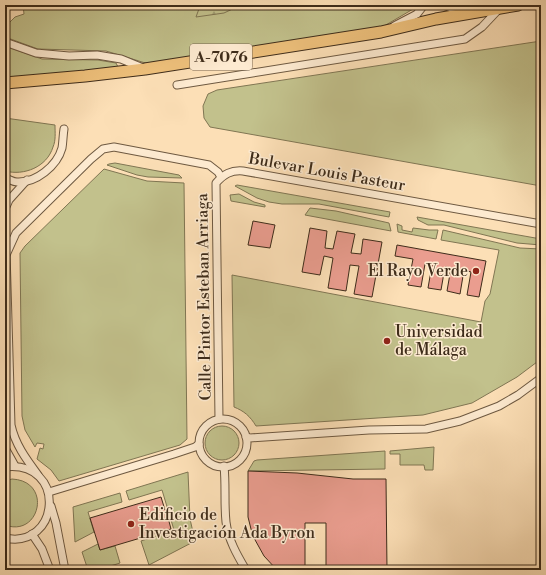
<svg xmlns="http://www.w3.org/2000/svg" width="546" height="575" font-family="'Libre Bodoni',serif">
<defs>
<pattern id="forest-firs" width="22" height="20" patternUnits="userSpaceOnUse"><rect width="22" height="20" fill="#c2c18c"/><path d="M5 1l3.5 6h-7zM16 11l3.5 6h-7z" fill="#9f9d72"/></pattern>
</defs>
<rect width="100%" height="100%" fill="#fcdfb6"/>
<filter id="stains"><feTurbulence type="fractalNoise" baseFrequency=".005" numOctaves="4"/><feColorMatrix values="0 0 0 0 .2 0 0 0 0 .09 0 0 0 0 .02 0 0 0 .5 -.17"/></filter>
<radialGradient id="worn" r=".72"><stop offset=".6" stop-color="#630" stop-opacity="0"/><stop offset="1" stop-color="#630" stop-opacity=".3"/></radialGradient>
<g fill="#c2c18c" stroke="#807653">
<polygon points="23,5 420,5 379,29 152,65 106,51 38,49 5,37 5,27 15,17 24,14"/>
<polygon points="541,41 541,186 210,127 204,118 203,106 208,94 217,90"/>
<polygon points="5,46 42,59 98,60 116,63 118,67 111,70 5,79"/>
<path d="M5,118L55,125C55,133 56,140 53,147C47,167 24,176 5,171Z"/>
<polygon points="115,163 179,175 182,178 148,177 137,175 107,165 109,164"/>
<polygon points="104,169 147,181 184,183 187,439 180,445 59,481 51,470 37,459 40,448 43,449 44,444 37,443 35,447 25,430 22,416 20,253 25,246"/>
<polygon points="237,185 390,212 389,217 319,204 282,204 269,202 257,198 235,186"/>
<polygon points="239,194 254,202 265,205 265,207 231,201 230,195"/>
<polygon points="310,208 336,211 389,223 391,231 305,215"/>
<polygon points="417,217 541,239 541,245 517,243 444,225 428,225 418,220"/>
<polygon points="397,224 402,226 402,230 412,232 413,228 429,230 438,230 436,239 398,232"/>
<path d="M443,230L520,248L541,249V359L517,377L472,403L423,415L256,426C250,416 244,411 234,407L232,275L481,322L485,301L490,294L499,250L441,240Z"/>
<circle cx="222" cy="443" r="17"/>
<polygon points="434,447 433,470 425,470 424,465 400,465 400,454 390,454 390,451"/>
<polygon points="385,451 385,469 248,471 254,461 257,460"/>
<polygon points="188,472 190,519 195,541 149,565 141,541 174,530 162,490 129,500 126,491"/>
<path d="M12,479C53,481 40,538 5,525V481Z"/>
<polygon points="120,493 122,502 88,512 94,532 75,542 73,507"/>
<polygon points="98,544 100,550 115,546 120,563 98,570 88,570 82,552"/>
</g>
<polygon fill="url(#forest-firs)" stroke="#807653" points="203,5 241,5 224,13 196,17 200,6"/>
<g fill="#ea9d8f" stroke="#3e2c1a">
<polygon points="253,221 275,225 270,248 248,245"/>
<polygon points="310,228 327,231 325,248 333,249 337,231 355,234 351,253 361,254 363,239 382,242 372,297 354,294 359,266 350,265 346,291 328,288 333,258 324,256 320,275 302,272"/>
<polygon points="397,245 486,261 479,297 467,295 471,272 464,270 460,294 447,291 451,268 445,267 441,290 428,288 432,265 425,264 421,287 408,285 413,259 395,256"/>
<polygon points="248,471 297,473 353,479 386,479 387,570 326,570 326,523 305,523 305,570 277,570 264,556 254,538 251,529 248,517"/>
<polygon points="161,497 165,510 166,510 171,529 100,550 90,518"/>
</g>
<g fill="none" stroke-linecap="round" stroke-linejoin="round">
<defs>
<g id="minor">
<polyline points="443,5 457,10"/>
<polyline points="394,26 417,14 424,5"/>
<polyline points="5,42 36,53 69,56 97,55 121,59 143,68"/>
<polyline points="177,85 465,39 482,27 499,9"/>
<path d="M5,178C9,179 13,182 17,182C36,183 57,166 62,148C63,142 63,135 64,129"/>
<polyline points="5,209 9,200 27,180"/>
<path d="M5,217L11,425C15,444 26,459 38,475"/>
<polyline points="6,255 16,233 91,159 103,149 114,147 209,165 218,172 221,177"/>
<path d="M219,419L216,183C224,174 231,170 243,171L541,224"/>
<circle cx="223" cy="443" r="24"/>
<polyline points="246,437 250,438 369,430 426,429 460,421 499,406 518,395 541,378"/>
<polyline points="5,448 15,466"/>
<path d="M224,466C226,485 224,503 226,522C228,539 237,555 246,570"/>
<path d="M5,467C68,460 60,550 5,538"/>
<polyline points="49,492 174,454 195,447 199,444"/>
<polyline points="51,506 56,523 65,570"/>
<polyline points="32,534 42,549 50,570"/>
</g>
<polyline id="primary" points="5,83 85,76 145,69 381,32 436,19 518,5"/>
</defs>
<use href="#minor" stroke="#6e5941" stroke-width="9"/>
<use href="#primary" stroke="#3e2c1a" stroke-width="13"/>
<use href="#minor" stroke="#fdead0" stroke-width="7"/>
<use href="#primary" stroke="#eec07b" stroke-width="11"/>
</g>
<g fill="#8f2418" stroke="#fdead0" stroke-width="1.5">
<circle cx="476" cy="271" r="4"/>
<circle cx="387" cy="341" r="4"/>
<circle cx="131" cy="524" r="4"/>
</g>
<g text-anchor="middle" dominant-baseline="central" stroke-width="3" stroke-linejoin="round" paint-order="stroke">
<rect fill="#fdead0" stroke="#776551" stroke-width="1" x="190" y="44" width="62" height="26" rx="3"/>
<g font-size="15" font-weight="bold" fill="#3e2c1a">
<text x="221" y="57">A-7076</text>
</g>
<g font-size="16" fill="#3e2c1a" stroke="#fdead0">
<text transform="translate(327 172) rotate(10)">Bulevar Louis Pasteur</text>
<text transform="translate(204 297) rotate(-91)">Calle Pintor Esteban Arriaga</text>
</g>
<g font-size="16" fill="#3e2c1a" stroke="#fdead0" text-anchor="start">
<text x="468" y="271" text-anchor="end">El Rayo Verde</text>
<text x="395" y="332">Universidad<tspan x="395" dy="18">de Málaga</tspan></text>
<text x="139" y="515">Edificio de<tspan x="139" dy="18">Investigación Ada Byron</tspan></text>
</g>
</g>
<rect width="546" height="575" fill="none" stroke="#fcdfb6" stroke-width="20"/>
<rect x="6" y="6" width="534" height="563" fill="none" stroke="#3e2c1a" stroke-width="2"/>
<rect x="10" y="10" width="526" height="555" fill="none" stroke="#3e2c1a"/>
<rect width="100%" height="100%" filter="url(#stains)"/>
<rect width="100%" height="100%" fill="url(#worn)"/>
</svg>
